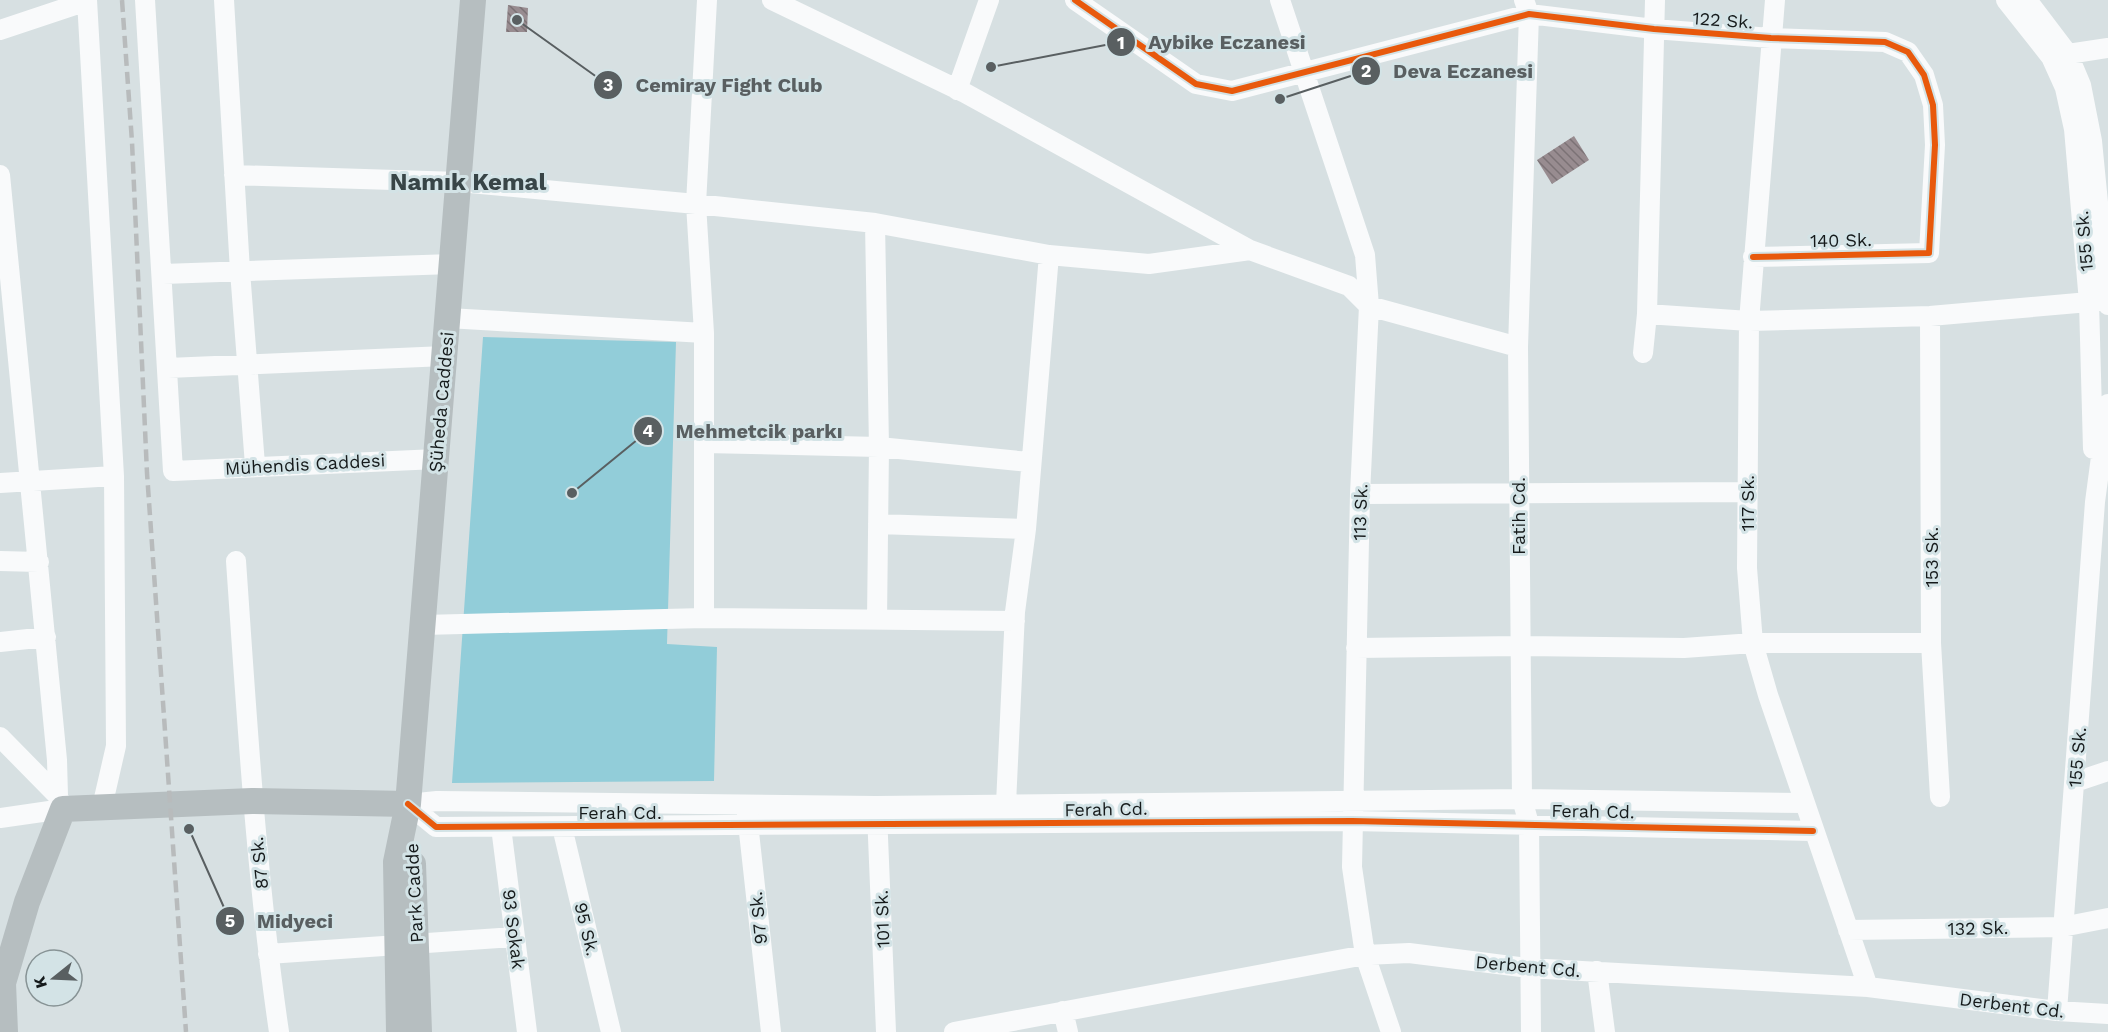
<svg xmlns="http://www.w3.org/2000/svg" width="2108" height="1032" font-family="'Work Sans',sans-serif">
	<defs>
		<pattern id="building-back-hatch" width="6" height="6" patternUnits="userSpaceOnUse" patternTransform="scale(1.5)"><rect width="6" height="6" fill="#988c90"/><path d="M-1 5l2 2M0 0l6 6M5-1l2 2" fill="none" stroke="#7b7275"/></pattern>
	</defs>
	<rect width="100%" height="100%" fill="#d7e0e2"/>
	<path fill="#92cdd9" d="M 483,337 L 676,342 L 667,644 L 717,647 L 714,781 L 452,783 Z"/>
	<path fill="url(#building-back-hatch)" d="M 508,5 L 528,8 L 527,32 L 506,32 Z
		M 1574,136 L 1589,160 L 1552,184 L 1537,160 Z"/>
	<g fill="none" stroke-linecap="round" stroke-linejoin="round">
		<path stroke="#f9fafb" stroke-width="20" d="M 87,0 L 114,476 L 116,746 L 102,807
			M 145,0 L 173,471 L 437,459
			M 224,0 L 240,271 L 255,465
			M 772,0 L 965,93 L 1250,250 L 1349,286 L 1369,306 L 1518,347
			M 1075,0 L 1196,84 L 1232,91 L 1529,14 L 1654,29 L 1771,38 L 1885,42 L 1908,52 L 1924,75 L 1933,105 L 1935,145 L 1929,253 L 1753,257
			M 1280,0 L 1365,255 L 1369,306 L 1360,494 L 1352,867 L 1365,955 L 1391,1032
			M 1524,0 L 1529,14 L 1518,347 L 1522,799 L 1529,824 L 1531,1032
			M 1775,0 L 1749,321 L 1747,568 L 1753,643 L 1768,695 L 1868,987
			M 2006,0 L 2051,57 L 2065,88 L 2074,129 L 2089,302 L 2093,449
			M 2027,0 L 2068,54 L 2081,85 L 2092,141 L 2108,305
			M 0,30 L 87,1
			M 2068,54 L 2108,48
			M 957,90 L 989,0
			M 0,175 L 57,760 L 58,796 L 63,809 L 0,818
			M 234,175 L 459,182 L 696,204 L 875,223 L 1049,255 L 1149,264 L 1250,250
			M 875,223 L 879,447 L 877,620
			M 163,274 L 452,264
			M 1647,314 L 1749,321 L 1930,316 L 2089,302
			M 1930,316 L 1931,643 L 1940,797
			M 448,318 L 704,333
			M 1643,353 L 1647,314 L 1655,0
			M 168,368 L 445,356
			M 704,443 L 879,447 L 1029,462
			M 0,483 L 114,476
			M 1360,494 L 1746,492
			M 878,524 L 1026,529
			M 0,561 L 39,562
			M 236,561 C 247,718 256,876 279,1032
			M 704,618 L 704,333 L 696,204 L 707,0
			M 423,625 L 704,618 L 1015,621
			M 0,642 L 46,637
			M 1356,648 L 1519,646 L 1684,648 L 1753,643 L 1931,643
			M 0,737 L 58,796
			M 2075,782 L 2108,771
			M 408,804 L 436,827 L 1352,821 L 1813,831
			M 408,804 L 437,801 L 876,806 L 1522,799 L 1804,803
			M 1006,804 L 1015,612 L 1026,529 L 1049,255
			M 877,813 L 886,1032
			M 747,814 L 771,1032
			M 501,827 L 527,1032
			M 562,827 L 611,1032
			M 1848,930 L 2062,927 L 2108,918
			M 268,954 L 515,937
			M 1597,971 L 1605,1032
			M 1063,1011 L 1068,1032
			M 2057,1011 L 2095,502 L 2108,404
			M 954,1032 L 1365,955 L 1409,953 L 1528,968 L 1868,987 L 2057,1011 L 2108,1014"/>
		<path stroke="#b6bec0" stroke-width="26" d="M 413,864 L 419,1032
			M 5,1032 L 3,983 L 27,902 L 63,809 L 252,801 L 408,804
			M 399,1032 L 396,862 L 408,804 L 473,0"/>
		<path stroke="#b8bbbc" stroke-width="4.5" stroke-dasharray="12 6" stroke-linecap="butt" d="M 122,0 L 132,142 L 147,473 L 186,1032"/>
		<defs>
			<path id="cycleway" d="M 1075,0 L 1196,84 L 1232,91 L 1529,14 L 1654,29 L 1771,38 L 1885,42 L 1908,52 L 1924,75 L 1933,105 L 1935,145 L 1929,253 L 1753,257
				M 408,804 L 436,827 L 1352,821 L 1813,831"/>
		</defs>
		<use href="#cycleway" stroke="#d3e3e6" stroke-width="10"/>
		<use href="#cycleway" stroke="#e8590c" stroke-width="6"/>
	</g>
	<g text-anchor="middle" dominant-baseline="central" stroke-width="6" stroke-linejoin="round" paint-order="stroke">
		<g font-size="18" fill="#151a1b" stroke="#d3e3e6">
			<text transform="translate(1723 20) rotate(4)">122 Sk.</text>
			<text transform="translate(1841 240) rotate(-1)">140 Sk.</text>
			<text transform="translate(2084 241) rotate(-95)">155 Sk.</text>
			<text transform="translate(441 402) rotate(-85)">Şüheda Caddesi</text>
			<text transform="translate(305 464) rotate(-3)">Mühendis Caddesi</text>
			<text transform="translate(1747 503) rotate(-90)">117 Sk.</text>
			<text transform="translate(1360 512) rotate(-88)">113 Sk.</text>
			<text transform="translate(1518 516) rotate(-90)">Fatih Cd.</text>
			<text transform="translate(1931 557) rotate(-90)">153 Sk.</text>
			<text transform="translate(2077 757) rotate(-85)">155 Sk.</text>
			<text transform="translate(1106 809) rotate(-1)">Ferah Cd.</text>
			<text transform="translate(1593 811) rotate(1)">Ferah Cd.</text>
			<text x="620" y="812">Ferah Cd.</text>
			<text transform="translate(259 863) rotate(-96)">87 Sk.</text>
			<text transform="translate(414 893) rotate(-93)">Park Cadde</text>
			<text transform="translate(758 918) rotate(-96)">97 Sk.</text>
			<text transform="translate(882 919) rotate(-92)">101 Sk.</text>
			<text transform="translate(1978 928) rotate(-1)">132 Sk.</text>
			<text transform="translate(514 929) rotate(83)">93 Sokak</text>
			<text transform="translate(587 929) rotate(76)">95 Sk.</text>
			<text transform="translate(1528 966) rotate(5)">Derbent Cd.</text>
			<text transform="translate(2012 1005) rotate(7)">Derbent Cd.</text>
		</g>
		<g font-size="24" font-weight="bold" fill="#384547" stroke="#d3e3e6">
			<text x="468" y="182">Namık Kemal</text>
		</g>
	</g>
	<path fill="none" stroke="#595f61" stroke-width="2" d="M991 67L1121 42M1280 99L1366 71M517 20L608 85M572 493L648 431M189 829L230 921"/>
	<g fill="#595f61" stroke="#d3e3e6" stroke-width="2">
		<circle cx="991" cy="67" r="6"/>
		<circle cx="1280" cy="99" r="6"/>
		<circle cx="517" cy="20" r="6"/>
		<circle cx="572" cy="493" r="6"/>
		<circle cx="189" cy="829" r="6"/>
		<circle cx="1121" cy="42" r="15"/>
		<circle cx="1366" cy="71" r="15"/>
		<circle cx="608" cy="85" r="15"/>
		<circle cx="648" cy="431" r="15"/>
		<circle cx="230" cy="921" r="15"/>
	</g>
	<g font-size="18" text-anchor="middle" font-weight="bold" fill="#fff">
		<text x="1121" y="49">1</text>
		<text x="1366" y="77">2</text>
		<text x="608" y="91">3</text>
		<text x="648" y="437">4</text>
		<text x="230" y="927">5</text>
	</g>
	<g font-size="20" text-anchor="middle" font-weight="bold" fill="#595f61" stroke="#d3e3e6" stroke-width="6" stroke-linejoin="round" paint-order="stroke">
		<text x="1227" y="49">Aybike Eczanesi</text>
		<text x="1463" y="78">Deva Eczanesi</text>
		<text x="729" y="92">Cemiray Fight Club</text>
		<text x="759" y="438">Mehmetcik parkı</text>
		<text x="295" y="928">Midyeci</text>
	</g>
	<g transform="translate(54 978) rotate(252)"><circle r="28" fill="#d3e3e6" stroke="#879395" stroke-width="1.5"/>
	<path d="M0-4.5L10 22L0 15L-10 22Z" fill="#595f61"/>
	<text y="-9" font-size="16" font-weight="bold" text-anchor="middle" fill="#151a1b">K</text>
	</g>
</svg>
